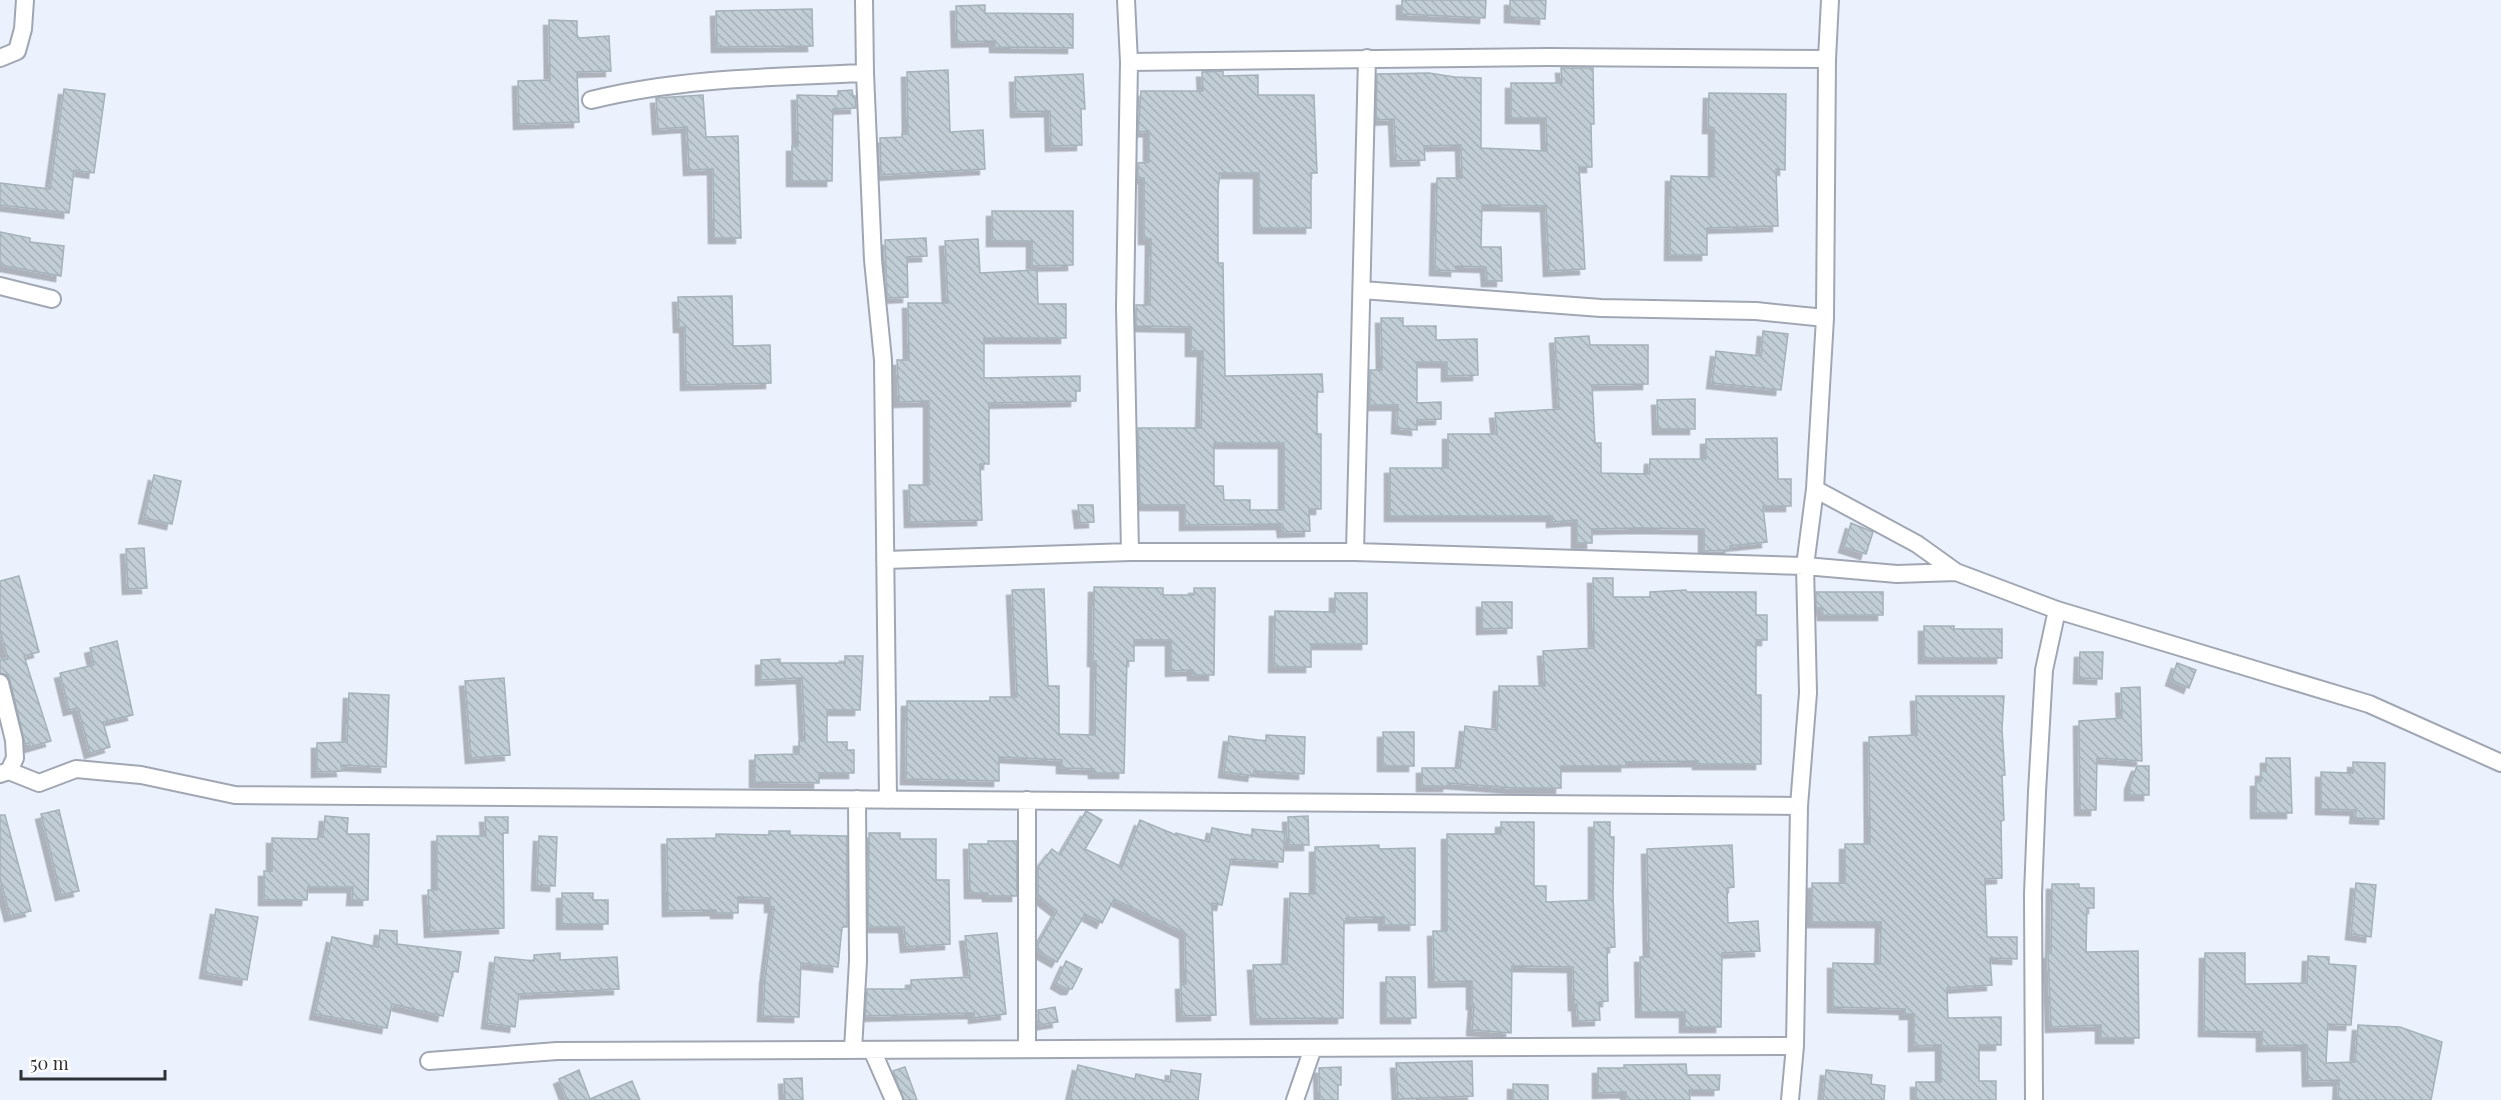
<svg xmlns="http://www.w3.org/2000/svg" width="2501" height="1100" font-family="'Playfair Display',serif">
	<defs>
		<pattern id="building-back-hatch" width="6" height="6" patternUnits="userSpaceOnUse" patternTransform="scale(1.5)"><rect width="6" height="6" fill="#c1ced5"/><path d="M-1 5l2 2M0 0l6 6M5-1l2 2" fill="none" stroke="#a6b1b7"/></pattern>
		<filter id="shadow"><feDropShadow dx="-5.5" dy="5.5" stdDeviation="0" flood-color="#0004"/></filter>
	</defs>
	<rect width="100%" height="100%" fill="#ebf2fe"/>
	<path fill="url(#building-back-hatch)" stroke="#a5b2b9" stroke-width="1.5" fill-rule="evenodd" filter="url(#shadow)" d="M 1402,0 L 1486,0 L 1485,18 L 1402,14 Z
		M 1510,0 L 1546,0 L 1545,19 L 1510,17 Z
		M 985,5 L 985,13 L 1073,14 L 1073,48 L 995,47 L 995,41 L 957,42 L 956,6 Z
		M 812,9 L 813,46 L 717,47 L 716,11 Z
		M 549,20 L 577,21 L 577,35 L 579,38 L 609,36 L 611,71 L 577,72 L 579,122 L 519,124 L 518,81 L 550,80 Z
		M 1561,68 L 1593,68 L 1594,124 L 1591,124 L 1592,167 L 1579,167 L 1585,269 L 1549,271 L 1546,206 L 1482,205 L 1481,247 L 1501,247 L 1502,281 L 1487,281 L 1486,267 L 1456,266 L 1456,271 L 1435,270 L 1437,178 L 1462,178 L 1461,145 L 1424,146 L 1425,160 L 1396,161 L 1394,119 L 1376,120 L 1377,74 L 1429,73 L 1455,77 L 1481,78 L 1481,148 L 1547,151 L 1546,118 L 1511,118 L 1511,83 L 1562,83 Z
		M 948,70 L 950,132 L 983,130 L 985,169 L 881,175 L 880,138 L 902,137 L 902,134 L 908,134 L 907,72 Z
		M 1223,71 L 1223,76 L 1258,75 L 1258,95 L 1314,95 L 1317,173 L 1311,173 L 1311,228 L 1259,228 L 1259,173 L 1220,173 L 1218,190 L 1218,263 L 1223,263 L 1225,376 L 1322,374 L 1323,392 L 1317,392 L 1317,434 L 1321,434 L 1321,509 L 1309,509 L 1310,531 L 1283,532 L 1282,524 L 1185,525 L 1185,505 L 1140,505 L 1138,428 L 1201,428 L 1203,351 L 1191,351 L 1191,327 L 1136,326 L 1136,305 L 1150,305 L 1151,239 L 1144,239 L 1144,178 L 1138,178 L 1138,163 L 1149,162 L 1149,131 L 1138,132 L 1141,91 L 1203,91 L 1202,72 ZM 1214,443 L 1284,443 L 1284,510 L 1250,510 L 1250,500 L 1224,500 L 1223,486 L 1214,486 Z
		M 1083,74 L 1085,109 L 1081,109 L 1082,145 L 1051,146 L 1050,111 L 1016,112 L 1015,77 Z
		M 64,89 L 105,94 L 94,173 L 74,170 L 69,213 L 0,205 L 0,183 L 50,189 Z
		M 852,90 L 853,96 L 855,96 L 856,108 L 833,109 L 832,181 L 792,181 L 792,146 L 798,146 L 797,95 L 838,96 L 838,91 Z
		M 1709,93 L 1786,94 L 1785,170 L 1776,169 L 1778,226 L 1707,228 L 1707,255 L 1670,255 L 1671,176 L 1714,177 L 1714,128 L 1708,128 Z
		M 703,95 L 706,137 L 738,136 L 741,238 L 714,238 L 713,169 L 689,170 L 687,127 L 658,129 L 656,98 Z
		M 992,211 L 1073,211 L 1073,265 L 1032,266 L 1032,241 L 992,241 Z
		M 0,232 L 30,238 L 30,242 L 64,246 L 61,276 L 0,265 Z
		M 926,238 L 927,256 L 907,257 L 908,297 L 887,298 L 885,240 Z
		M 978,239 L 980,273 L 1037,270 L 1038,304 L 1066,304 L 1066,338 L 984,338 L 984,378 L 1080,376 L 1080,391 L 1076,391 L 1076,401 L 989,403 L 989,464 L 980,464 L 982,520 L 910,522 L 909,485 L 929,485 L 929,401 L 899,402 L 897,360 L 909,360 L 908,303 L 948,303 L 945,241 Z
		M 732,296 L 733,346 L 770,345 L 771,383 L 686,385 L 685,327 L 679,327 L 678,297 Z
		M 1381,318 L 1403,318 L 1403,326 L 1436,326 L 1436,340 L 1477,339 L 1478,375 L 1447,376 L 1447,362 L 1417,362 L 1417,403 L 1441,402 L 1441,419 L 1417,420 L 1417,430 L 1397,428 L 1398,405 L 1370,405 L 1370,370 L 1382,370 Z
		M 1763,331 L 1788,334 L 1781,390 L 1712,383 L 1716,351 L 1761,356 Z
		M 1589,336 L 1590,345 L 1648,345 L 1648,384 L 1592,385 L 1595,443 L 1601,443 L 1601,473 L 1649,474 L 1650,459 L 1706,459 L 1706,439 L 1777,438 L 1778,479 L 1791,479 L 1791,506 L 1763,506 L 1767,542 L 1730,546 L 1730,550 L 1704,551 L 1704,529 L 1641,528 L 1592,529 L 1592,543 L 1577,543 L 1577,520 L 1552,522 L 1552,516 L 1390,516 L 1390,468 L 1448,468 L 1448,434 L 1497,434 L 1495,413 L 1559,409 L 1555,338 Z
		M 1695,399 L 1695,429 L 1658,429 L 1657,400 Z
		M 154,475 L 181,481 L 172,524 L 144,518 Z
		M 1078,505 L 1093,505 L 1094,522 L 1080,523 Z
		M 1851,523 L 1873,532 L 1866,554 L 1844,547 Z
		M 144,548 L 147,588 L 128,589 L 126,549 Z
		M 19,576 L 39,652 L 24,656 L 51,741 L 30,747 L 29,743 L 25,744 L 10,680 L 7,675 L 0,673 L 0,660 L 8,659 L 0,630 L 0,581 Z
		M 1593,578 L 1613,578 L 1613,597 L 1650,597 L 1650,592 L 1686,590 L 1687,592 L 1756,592 L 1756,615 L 1767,615 L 1767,640 L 1756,640 L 1756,695 L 1761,695 L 1761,764 L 1698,764 L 1698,761 L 1626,762 L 1626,766 L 1561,766 L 1561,788 L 1514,788 L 1448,783 L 1448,786 L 1422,786 L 1422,768 L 1460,768 L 1465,726 L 1497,730 L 1499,686 L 1545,686 L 1543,651 L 1594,648 Z
		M 1094,587 L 1163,588 L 1163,595 L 1194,595 L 1194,588 L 1215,588 L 1214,675 L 1193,675 L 1193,670 L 1171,671 L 1171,640 L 1134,640 L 1134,661 L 1127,661 L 1124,773 L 1094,773 L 1094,769 L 1062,768 L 1062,760 L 999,757 L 999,781 L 906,779 L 907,701 L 990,701 L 990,697 L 1017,697 L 1012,590 L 1044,589 L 1048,686 L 1059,686 L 1059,734 L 1095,735 L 1096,661 L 1093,661 Z
		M 1816,592 L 1883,592 L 1883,615 L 1823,615 L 1822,608 L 1816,608 Z
		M 1335,593 L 1367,593 L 1367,644 L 1311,644 L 1311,667 L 1274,667 L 1275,611 L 1335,612 Z
		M 1482,602 L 1512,602 L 1512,628 L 1482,629 Z
		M 1924,626 L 1954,626 L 1954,629 L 2002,629 L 2002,658 L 1924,658 Z
		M 117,641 L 133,715 L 103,722 L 110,747 L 90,753 L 78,708 L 69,710 L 60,673 L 94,665 L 90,648 Z
		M 2080,652 L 2103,652 L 2102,679 L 2079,678 Z
		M 845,656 L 863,656 L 860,710 L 827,710 L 827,742 L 847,742 L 847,750 L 854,750 L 854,773 L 819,773 L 819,783 L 755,782 L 755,755 L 799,754 L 799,741 L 805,741 L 802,678 L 761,680 L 761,660 L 780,659 L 780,663 L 845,663 Z
		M 2177,663 L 2196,670 L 2189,688 L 2171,680 Z
		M 504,678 L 510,755 L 471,758 L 465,681 Z
		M 2140,687 L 2142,761 L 2097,758 L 2096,810 L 2080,810 L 2079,721 L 2122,718 L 2121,688 Z
		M 349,693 L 389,695 L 386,767 L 341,765 L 342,771 L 317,772 L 317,743 L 347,742 Z
		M 1916,696 L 2004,696 L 2002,729 L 2005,775 L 2002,775 L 2004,820 L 2001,821 L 2002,878 L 1985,879 L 1987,937 L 2017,937 L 2017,959 L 1990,958 L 1992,985 L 1947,988 L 1948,1018 L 2001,1017 L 2001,1045 L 1979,1045 L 1979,1081 L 1996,1081 L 1996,1100 L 1916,1100 L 1916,1082 L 1941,1082 L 1941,1045 L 1914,1046 L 1914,1014 L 1905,1014 L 1905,1009 L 1833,1007 L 1833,963 L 1880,964 L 1881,922 L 1812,922 L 1812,883 L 1845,883 L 1845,844 L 1870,844 L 1869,737 L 1917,735 Z
		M 1383,732 L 1414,732 L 1414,766 L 1383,766 Z
		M 1266,735 L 1305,737 L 1304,774 L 1254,771 L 1253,776 L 1224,772 L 1229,736 L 1266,741 Z
		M 2266,758 L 2290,758 L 2292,813 L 2256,813 L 2256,781 L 2261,781 L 2261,771 L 2266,771 Z
		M 2353,762 L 2385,763 L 2384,819 L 2355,818 L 2356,810 L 2321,809 L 2321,772 L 2353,773 Z
		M 2137,766 L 2149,766 L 2149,795 L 2130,795 L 2130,784 Z
		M 59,810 L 79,891 L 61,895 L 41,814 Z
		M 1086,811 L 1102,820 L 1085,849 L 1122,867 L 1140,820 L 1176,835 L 1176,833 L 1209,842 L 1212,828 L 1252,836 L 1252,829 L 1285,832 L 1283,862 L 1231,859 L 1222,905 L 1212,903 L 1216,1015 L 1182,1016 L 1181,984 L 1186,984 L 1185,933 L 1114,899 L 1102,923 L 1085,914 L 1057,962 L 1038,951 L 1038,944 L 1057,911 L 1038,896 L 1038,867 L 1052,849 L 1060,855 Z
		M 0,815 L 5,815 L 31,911 L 10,916 L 0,878 Z
		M 325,816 L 348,818 L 347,834 L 369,834 L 368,900 L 352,900 L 353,887 L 308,887 L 307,900 L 264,900 L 264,871 L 272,871 L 272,838 L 318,839 L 318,837 L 323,837 Z
		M 1308,816 L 1309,845 L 1289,845 L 1288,817 Z
		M 485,817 L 508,817 L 508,833 L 503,833 L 504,928 L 430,932 L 428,890 L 437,890 L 437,836 L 486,836 Z
		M 1501,822 L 1534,822 L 1534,886 L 1546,886 L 1546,902 L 1594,900 L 1594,822 L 1610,822 L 1610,837 L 1614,837 L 1613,894 L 1615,947 L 1607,948 L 1608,1001 L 1599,1002 L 1600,1020 L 1578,1021 L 1577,1004 L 1574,1005 L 1573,967 L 1512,966 L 1511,1033 L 1472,1030 L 1474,1004 L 1472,1004 L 1472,981 L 1434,982 L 1433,931 L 1447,931 L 1447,834 L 1501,834 Z
		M 769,831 L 790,831 L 790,835 L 847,836 L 847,927 L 842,927 L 838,967 L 801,963 L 799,1017 L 763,1016 L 765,979 L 774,907 L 770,907 L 770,898 L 738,897 L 738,913 L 716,913 L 716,910 L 668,911 L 667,839 L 716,838 L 716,834 L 769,835 Z
		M 869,833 L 900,833 L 900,839 L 936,839 L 936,880 L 949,880 L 950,944 L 906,947 L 904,927 L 868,927 Z
		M 539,836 L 557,837 L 555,886 L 537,885 Z
		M 988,841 L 1017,841 L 1017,896 L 988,896 L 988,893 L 970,893 L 969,844 L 988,844 Z
		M 1379,845 L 1379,849 L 1415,848 L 1415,925 L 1384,925 L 1384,917 L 1346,918 L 1346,922 L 1344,922 L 1343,1018 L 1256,1019 L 1253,965 L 1287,964 L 1290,893 L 1315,894 L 1315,847 Z
		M 1732,845 L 1734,887 L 1727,888 L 1728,923 L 1758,921 L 1760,951 L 1722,953 L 1721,1027 L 1685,1027 L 1685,1012 L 1641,1012 L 1640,957 L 1649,957 L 1647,849 Z
		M 2356,883 L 2376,885 L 2371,937 L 2351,934 Z
		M 2052,884 L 2079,884 L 2079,888 L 2094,888 L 2094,908 L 2087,908 L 2086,952 L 2138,951 L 2139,1038 L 2101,1038 L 2101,1025 L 2051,1027 L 2048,953 L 2051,953 Z
		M 562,893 L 593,893 L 593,900 L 608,900 L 608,924 L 562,924 Z
		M 216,909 L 258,917 L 247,980 L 205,973 Z
		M 380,930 L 397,931 L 397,944 L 461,952 L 458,972 L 453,971 L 443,1016 L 392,1004 L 387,1028 L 315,1014 L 332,937 L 378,947 Z
		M 997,933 L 1006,1014 L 974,1018 L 974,1013 L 865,1016 L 867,989 L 911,989 L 911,980 L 970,977 L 965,936 Z
		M 560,953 L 560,960 L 617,957 L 619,989 L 519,994 L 515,1027 L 487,1023 L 495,957 L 534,961 L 534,955 Z
		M 2205,953 L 2245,953 L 2245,984 L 2307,983 L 2308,956 L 2329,957 L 2329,964 L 2356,966 L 2351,1025 L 2328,1024 L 2326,1063 L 2355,1062 L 2358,1025 L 2400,1027 L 2442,1042 L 2431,1100 L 2338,1100 L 2339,1080 L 2308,1081 L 2307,1045 L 2262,1046 L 2262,1032 L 2204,1031 Z
		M 1066,961 L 1082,969 L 1072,989 L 1066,989 L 1056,983 Z
		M 1386,977 L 1415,977 L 1416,1018 L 1386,1018 Z
		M 1055,1007 L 1058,1022 L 1039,1025 L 1038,1010 Z
		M 1472,1061 L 1473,1096 L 1398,1099 L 1396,1063 Z
		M 1686,1064 L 1687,1075 L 1720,1075 L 1719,1090 L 1689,1090 L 1690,1100 L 1626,1100 L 1626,1092 L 1598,1093 L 1598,1068 L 1624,1068 L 1624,1065 Z
		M 1078,1065 L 1135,1079 L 1136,1074 L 1170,1082 L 1171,1070 L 1201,1074 L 1198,1100 L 1070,1100 Z
		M 905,1067 L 917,1100 L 904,1100 L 893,1071 Z
		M 1341,1067 L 1341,1085 L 1338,1085 L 1338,1100 L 1320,1100 L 1319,1068 Z
		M 579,1070 L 590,1099 L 632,1081 L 640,1100 L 567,1100 L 559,1079 Z
		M 1826,1070 L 1872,1075 L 1871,1084 L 1885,1086 L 1884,1100 L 1823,1100 Z
		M 802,1078 L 803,1100 L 785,1100 L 784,1079 Z
		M 1513,1084 L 1548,1085 L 1548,1100 L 1513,1100 Z"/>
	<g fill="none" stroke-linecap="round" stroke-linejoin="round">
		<defs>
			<path id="minor" d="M 864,0 L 865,73 L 873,260 L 883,360 L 888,800
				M 1126,0 L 1129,62 L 1125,307 L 1130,552
				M 0,58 L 17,51 L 23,29 L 25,0
				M 1129,62 L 1548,57 L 1827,59
				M 591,100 C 679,78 773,77 865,73
				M 0,286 L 52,299
				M 1362,290 L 1601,308 L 1756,311 L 1825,318
				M 1815,489 L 1917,544 L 1956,572 L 2057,610 L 2369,704 L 2501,763
				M 1355,552 L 1367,58
				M 885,560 L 1130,552 L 1355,552 L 1805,566 L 1897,574 L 1956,572
				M 0,683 L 14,740 L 15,758 L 9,771
				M 0,774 L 9,771 L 39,783 L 76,769 L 141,775 L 235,795 L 1799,806
				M 1027,800 L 1027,1049
				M 853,1050 L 858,961 L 857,799
				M 872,1050 L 894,1100
				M 429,1061 L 557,1051 L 1795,1046
				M 1295,1100 L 1313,1048
				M 1790,1100 L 1795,1046 L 1799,806 L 1808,693 L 1805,566 L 1815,489 L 1825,318 L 1827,59 L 1830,0
				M 2034,1100 L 2033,894 L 2037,792 L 2044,670 L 2057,610"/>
		</defs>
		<use href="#minor" stroke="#a1a7b2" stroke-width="20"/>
		<use href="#minor" stroke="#fff" stroke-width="16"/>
	</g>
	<path d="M21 1070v9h144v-9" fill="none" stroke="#2e3135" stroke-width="3"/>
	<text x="30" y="1070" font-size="18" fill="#2e3135" stroke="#ffffff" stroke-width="4.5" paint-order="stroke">50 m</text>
</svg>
